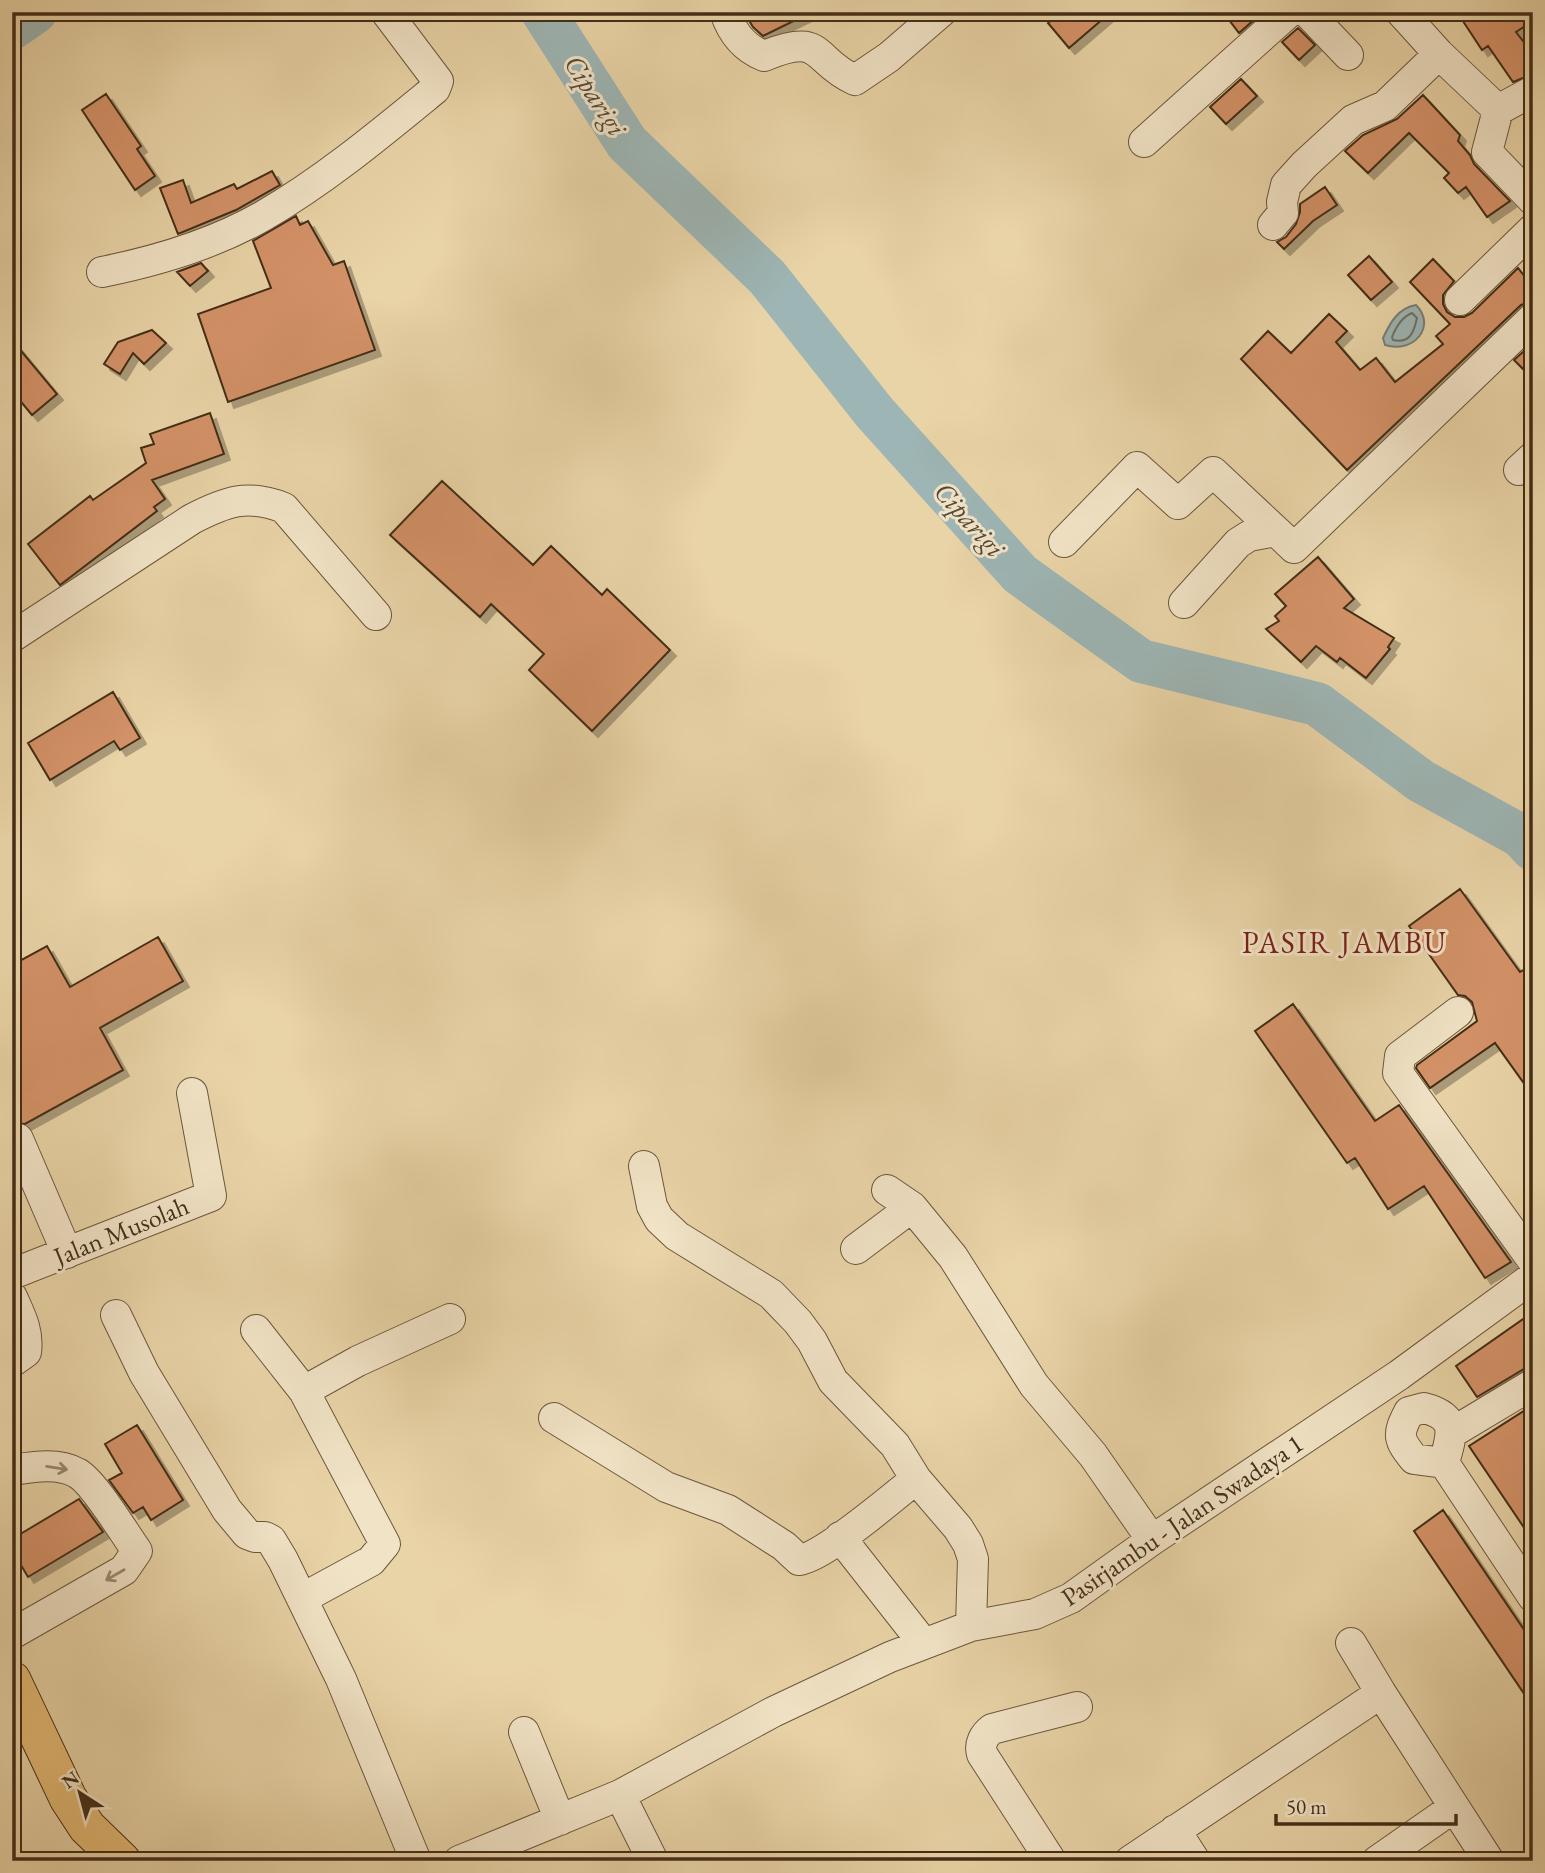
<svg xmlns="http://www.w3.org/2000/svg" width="1545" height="1873" font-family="'EB Garamond',serif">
	<defs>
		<filter id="shadow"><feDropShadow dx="6" dy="6" stdDeviation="0" flood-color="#0004"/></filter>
	</defs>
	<rect width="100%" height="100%" fill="#e9d4a7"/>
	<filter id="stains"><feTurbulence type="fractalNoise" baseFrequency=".00286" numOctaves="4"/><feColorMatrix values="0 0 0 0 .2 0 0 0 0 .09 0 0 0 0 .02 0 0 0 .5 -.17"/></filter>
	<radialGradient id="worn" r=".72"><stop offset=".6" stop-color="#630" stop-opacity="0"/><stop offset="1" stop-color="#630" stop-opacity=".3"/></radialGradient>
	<path fill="#9db5b4" stroke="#797f76" stroke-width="2" d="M 1416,305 C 1437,326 1414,354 1385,345 L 1383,338 C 1390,323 1398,308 1416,305 Z"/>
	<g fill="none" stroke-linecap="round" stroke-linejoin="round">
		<path stroke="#707166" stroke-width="2" d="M 1412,313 L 1417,318 C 1414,332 1410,344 1393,340 L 1392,337 C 1396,327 1402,317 1412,313 Z"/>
		<path stroke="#9db5b4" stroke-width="44" d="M 543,12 L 627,143 L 767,277 L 875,413 L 1020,574 L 1141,661 L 1317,704 L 1421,781 L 1521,836 L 1533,849
			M 12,28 L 35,12"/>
	</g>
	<path fill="#d49267" stroke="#432d19" stroke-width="2" filter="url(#shadow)" d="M 744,12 L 812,12 L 763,36 L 753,27 Z
		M 1061,12 L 1111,12 L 1069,48 L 1048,23 Z
		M 1223,12 L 1263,12 L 1239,33 Z
		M 1457,12 L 1533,12 L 1533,21 L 1516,32 L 1533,54 L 1533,74 L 1513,82 L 1488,46 L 1482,50 Z
		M 1298,28 L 1315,45 L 1299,60 L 1282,42 Z
		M 1241,79 L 1257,96 L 1226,124 L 1210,107 Z
		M 106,94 L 141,146 L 137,149 L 155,176 L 135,190 L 82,110 Z
		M 1423,95 L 1460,135 L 1458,141 L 1470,155 L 1474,164 L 1510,201 L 1487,217 L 1466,187 L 1458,193 L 1444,178 L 1449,173 L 1409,133 L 1368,173 L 1345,151 L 1363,135 L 1397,119 Z
		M 272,171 L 280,185 L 236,210 L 178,234 L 160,188 L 183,180 L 191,203 L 234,184 L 237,189 Z
		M 1325,187 L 1337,205 L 1313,221 L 1284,249 L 1277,242 L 1286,237 L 1296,224 L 1300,212 L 1300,204 Z
		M 296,216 L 300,225 L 308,221 L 333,265 L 344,261 L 375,350 L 228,402 L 198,314 L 271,288 L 253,241 Z
		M 1369,256 L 1392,282 L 1371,300 L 1348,275 Z
		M 1433,259 L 1454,281 L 1443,295 L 1443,304 L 1447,312 L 1455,317 L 1464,317 L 1472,313 L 1518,268 L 1533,287 L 1533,301 L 1521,305 L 1347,470 L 1241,359 L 1268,331 L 1291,353 L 1329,314 L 1347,331 L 1336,342 L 1360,370 L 1376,358 L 1395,382 L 1443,344 L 1436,336 L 1450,324 L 1410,282 Z
		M 201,263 L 208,271 L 190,286 L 177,272 Z
		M 152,330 L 166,343 L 144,364 L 133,353 L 120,374 L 104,364 L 118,342 Z
		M 12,340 L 57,394 L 32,415 L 12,391 Z
		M 1533,343 L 1533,379 L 1514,360 Z
		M 210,413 L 224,454 L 152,480 L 165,499 L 154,507 L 157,511 L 60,585 L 28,544 L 90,496 L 93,500 L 146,463 L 141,448 L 154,444 L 150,434 Z
		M 442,481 L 533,565 L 551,546 L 602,595 L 607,589 L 670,650 L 592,731 L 529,670 L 544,654 L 491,604 L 480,617 L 390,535 Z
		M 1318,557 L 1354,599 L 1344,608 L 1394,638 L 1388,647 L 1390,649 L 1366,678 L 1340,658 L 1337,662 L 1316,646 L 1301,662 L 1266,629 L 1279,621 L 1275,616 L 1286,606 L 1275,594 Z
		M 113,692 L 140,738 L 120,750 L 114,741 L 50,780 L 28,743 Z
		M 1460,889 L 1520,972 L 1533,964 L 1533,1096 L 1495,1043 L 1430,1088 L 1416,1068 L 1417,1065 L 1477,1021 L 1472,1002 L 1465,996 L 1458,995 L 1409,926 Z
		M 158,937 L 183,981 L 100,1028 L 123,1070 L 25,1124 L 12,1123 L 12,965 L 47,946 L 70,987 Z
		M 1293,1004 L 1375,1121 L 1399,1105 L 1511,1262 L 1485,1278 L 1424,1186 L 1388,1209 L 1355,1158 L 1347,1163 L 1255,1031 Z
		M 1533,1312 L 1533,1367 L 1524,1369 L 1477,1397 L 1456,1366 Z
		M 1533,1405 L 1533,1541 L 1469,1446 Z
		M 137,1425 L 183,1500 L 151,1520 L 143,1507 L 133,1513 L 109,1480 L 122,1473 L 105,1444 Z
		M 79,1499 L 103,1532 L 28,1577 L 12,1550 L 12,1539 Z
		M 1443,1510 L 1533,1643 L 1533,1707 L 1414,1531 Z"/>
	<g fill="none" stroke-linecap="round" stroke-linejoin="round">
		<defs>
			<path id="minor" d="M 725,12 C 732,33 744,48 764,56 C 825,31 811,60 855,80 L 889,57 L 941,12
				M 1307,12 L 1348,55
				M 1401,12 L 1439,54 L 1498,110 L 1487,152 L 1533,200
				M 1498,110 L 1533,91
				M 1144,142 L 1289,12
				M 1273,225 L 1283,213 L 1282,202 L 1286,185 L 1304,165 L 1353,120 L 1385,106 L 1439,54
				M 102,272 C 157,261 214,244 263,216 C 325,180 380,134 435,89 L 438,81 L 386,12
				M 1460,300 L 1533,229
				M 1519,470 L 1533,457
				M 1064,542 L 1137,467 L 1178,504 L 1213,472 L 1276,531
				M 1184,603 L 1238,543 L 1249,536 L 1276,531 L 1294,548 L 1533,318
				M 12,637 L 192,519 C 225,502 247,493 284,508 L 376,615
				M 1458,1012 L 1400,1056 L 1398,1073 L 1533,1261
				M 18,1139 L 67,1253
				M 644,1166 L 652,1206 L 659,1219 L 677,1236 L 771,1294 L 798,1322 L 812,1341 L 833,1381 L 895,1445 L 916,1479 L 958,1528 L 968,1544 L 973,1559 L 971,1626
				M 887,1190 L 912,1207 L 953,1257 L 1034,1385 L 1093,1455 L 1152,1540
				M 856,1249 L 912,1207
				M 12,1274 L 211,1196 L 192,1093
				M 12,1297 C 20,1315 29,1331 26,1352 L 12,1362
				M 116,1315 L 144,1373 L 227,1510 L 247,1534 L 255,1537 L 265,1537 L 271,1540 L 283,1560 L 341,1679 L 416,1861
				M 256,1330 L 304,1391 L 385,1544 L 371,1561 L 303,1598
				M 304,1391 L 358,1361 L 450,1319
				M 1424,1408 C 1459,1417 1452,1434 1444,1463 L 1414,1459 C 1398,1439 1397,1435 1409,1412 Z
				M 554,1418 L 666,1487 L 728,1510 L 784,1546 L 799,1560 C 824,1557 893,1497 916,1479
				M 1453,1432 L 1533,1384
				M 1444,1463 L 1533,1597
				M 12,1470 C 32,1467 58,1462 77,1473 C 94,1482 124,1533 137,1551 L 124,1570 L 12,1634
				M 840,1537 L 924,1644
				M 1351,1643 L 1381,1693 L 1489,1861
				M 524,1732 L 560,1820
				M 620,1795 L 653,1861
				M 1175,1830 L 1195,1861
				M 459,1861 L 620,1795 L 773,1712 L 890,1657 L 971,1626 L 1035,1614 L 1071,1598 L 1152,1540 L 1399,1375 L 1533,1277
				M 1051,1861 L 982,1754 C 979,1744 984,1735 992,1729 L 1077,1707
				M 1130,1861 L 1381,1693
				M 1377,1861 L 1453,1808"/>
			<path id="major" d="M 12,1680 L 68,1798 L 87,1827 L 122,1861"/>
		</defs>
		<use href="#minor" stroke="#6c573c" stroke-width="32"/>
		<use href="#major" stroke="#432d19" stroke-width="39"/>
		<use href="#minor" stroke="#f1e3c6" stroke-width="30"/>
		<use href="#major" stroke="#e4ba74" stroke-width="37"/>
	</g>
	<defs><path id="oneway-shaft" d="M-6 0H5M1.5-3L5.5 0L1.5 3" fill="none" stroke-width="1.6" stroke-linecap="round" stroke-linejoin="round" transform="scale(1.75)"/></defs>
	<g stroke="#9a8870">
		<use href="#oneway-shaft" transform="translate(57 1468) rotate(9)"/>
		<use href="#oneway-shaft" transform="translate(115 1575) rotate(150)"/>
	</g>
	<g text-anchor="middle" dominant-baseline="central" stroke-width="6" stroke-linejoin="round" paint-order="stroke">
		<g font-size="26" fill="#432d19" stroke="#f1e3c6">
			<text transform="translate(121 1231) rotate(-22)">Jalan Musolah</text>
			<text transform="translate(1182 1520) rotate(-34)">Pasirjambu - Jalan Swadaya 1</text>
		</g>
		<g font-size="28" font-style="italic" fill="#554838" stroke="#f1e3c6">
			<text transform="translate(596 95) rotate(57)">Ciparigi</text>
			<text transform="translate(970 519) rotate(48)">Ciparigi</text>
		</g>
		<g font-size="30" letter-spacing="2" fill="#7a1f14" stroke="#f1e3c6">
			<text x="1345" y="942">PASIR JAMBU</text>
		</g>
	</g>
	<rect width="1545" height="1873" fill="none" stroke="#e9d4a7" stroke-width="42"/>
	<rect x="14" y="14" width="1517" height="1845" fill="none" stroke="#432d19" stroke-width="3.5"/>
	<rect x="21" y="21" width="1503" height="1831" fill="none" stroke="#432d19" stroke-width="2"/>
	<g transform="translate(80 1793) rotate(324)" stroke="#f1e3c6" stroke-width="5" paint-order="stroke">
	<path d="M0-5L12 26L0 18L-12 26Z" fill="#432d19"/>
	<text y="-10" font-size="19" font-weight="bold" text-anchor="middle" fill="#432d19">N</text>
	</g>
	<path d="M1276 1814v10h180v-10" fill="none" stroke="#432d19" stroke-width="3.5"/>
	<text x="1286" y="1814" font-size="21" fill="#432d19" stroke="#f1e3c6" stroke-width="5" paint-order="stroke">50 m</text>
	<rect width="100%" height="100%" filter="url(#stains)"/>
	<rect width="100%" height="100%" fill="url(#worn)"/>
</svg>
